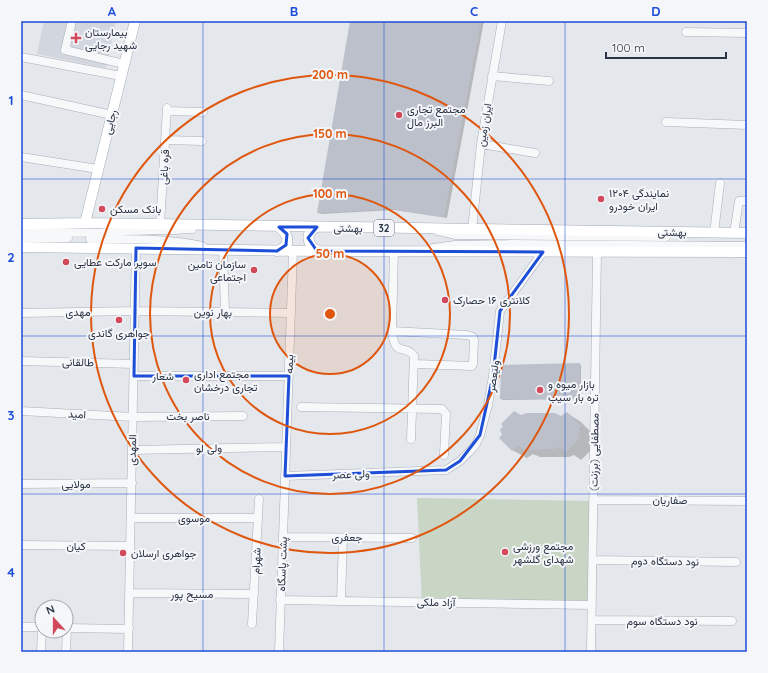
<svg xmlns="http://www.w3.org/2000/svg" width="768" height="673" font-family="Quicksand,Vazirmatn,sans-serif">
	<rect width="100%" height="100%" fill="#e4e7ec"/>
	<path fill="#d2d6de" d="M 44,21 L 116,21 L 106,68 L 37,54 Z"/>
	<path fill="#c9d6c5" d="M 417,498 L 591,501 L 589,603 L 422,605 Z"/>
	<path fill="#0003" d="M 351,21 L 484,21 L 447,218 L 394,210 L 322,214 L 318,213 Z
		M 579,364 L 581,365 L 581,399 L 503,400 L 501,399 Z
		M 567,413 L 581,422 L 594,435 L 593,448 L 581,460 L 574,455 L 569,457 L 540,457 L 533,454 L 527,458 L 512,450 L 522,416 L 562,418 Z"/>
	<path fill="#bbc0ca" d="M 350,21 L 481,21 L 444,217 L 390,209 L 317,213 Z
		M 580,363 L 579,399 L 500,399 L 501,365 Z
		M 514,411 L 521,415 L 527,413 L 555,413 L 561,416 L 567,412 L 581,426 L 579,428 L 580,432 L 578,438 L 579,439 L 566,452 L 560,447 L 554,449 L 525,450 L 518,446 L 512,451 L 499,438 L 502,435 L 500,430 L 503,426 L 501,424 Z"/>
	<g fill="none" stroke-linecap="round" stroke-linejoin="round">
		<defs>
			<path id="minor" d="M 72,21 L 65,50 L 124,64
				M 686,32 L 747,33
				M 21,57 L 121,76
				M 492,76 L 549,81
				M 21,95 L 112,115
				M 167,111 L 203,112
				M 666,122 L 747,125
				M 165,140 L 202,141
				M 481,144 L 535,153
				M 21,157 L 98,169
				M 160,225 L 167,108
				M 472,230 L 481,144 L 502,21
				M 21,231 L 98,233 L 125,231 L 174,230 L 192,229
				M 438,231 L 456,235 L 666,237
				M 714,233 L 720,183
				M 734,233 L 739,201 L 747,201
				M 21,238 L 68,238
				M 90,239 C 127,239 165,238 202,246
				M 433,248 L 455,245 L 513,244 L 747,246
				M 223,250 L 225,312
				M 394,251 L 392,331 C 395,359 405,343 414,356 L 411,439
				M 21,313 L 135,311 L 291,313
				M 392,331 L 467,335 L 473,337 L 474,340 L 473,364 L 472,366 L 415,364
				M 21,361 L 134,364
				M 134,376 L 289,376
				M 301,407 L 442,409 L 446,414 L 444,455
				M 21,411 L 133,417 L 243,416
				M 132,450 L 286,447
				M 285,476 L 446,470 L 460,461 L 469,452 L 476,444 L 480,435 L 488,405 L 493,376 L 500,311 L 543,252
				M 21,484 L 132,483
				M 594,500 L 747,501
				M 131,518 L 258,518
				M 283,537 L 412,538
				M 21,545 L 130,546
				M 593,560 L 736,562
				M 129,593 L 254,594
				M 280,600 L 592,605
				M 341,601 L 343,538
				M 592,620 L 732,621
				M 252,624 L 259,499
				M 21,627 L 42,627
				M 66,628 L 129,629
				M 41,652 L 42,630
				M 66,652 L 67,628
				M 128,652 L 136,248
				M 279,652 L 293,251
				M 591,652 L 597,252"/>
			<path id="major" d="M 85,223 L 135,21
				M 21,224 L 85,223 L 747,233
				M 317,227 C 304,233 307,245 318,251
				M 21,247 L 318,251 L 747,252
				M 277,251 C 292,246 289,235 279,227"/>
		</defs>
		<use href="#minor" stroke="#a9aeb7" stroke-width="9"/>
		<use href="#major" stroke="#a3abb8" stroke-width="11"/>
		<use href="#minor" stroke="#f7f8fa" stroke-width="8"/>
		<use href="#major" stroke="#fff" stroke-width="10"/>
	</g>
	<path fill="none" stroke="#1d4ed8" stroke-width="3" stroke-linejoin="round" d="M 279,227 L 317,227 L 308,238 L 317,251 L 543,252 L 500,311 L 493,376 L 480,435 L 460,461 L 446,470 L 285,476 L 289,376 L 134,376 L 136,248 L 277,251 L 286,245 L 287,234 Z"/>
	<path fill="none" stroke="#1d4ed8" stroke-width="1" stroke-opacity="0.55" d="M 203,21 L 203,652M 384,21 L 384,652M 565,21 L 565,652M 21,179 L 747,179M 21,336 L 747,336M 21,494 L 747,494"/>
	<circle cx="330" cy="314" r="60" fill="#df570f" fill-opacity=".12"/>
	<g fill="none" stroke="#df570f" stroke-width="2">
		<circle cx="330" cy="314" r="60"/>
		<circle cx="330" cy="314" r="120"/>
		<circle cx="330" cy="314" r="180"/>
		<circle cx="330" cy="314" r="239"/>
	</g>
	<g fill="#d1495b" stroke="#f4f6f9" stroke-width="1.5">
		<path d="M74 32h4v4h4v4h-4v4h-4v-4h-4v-4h4z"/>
		<circle cx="399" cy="115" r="4"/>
		<circle cx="601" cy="199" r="4"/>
		<circle cx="102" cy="209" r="4"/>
		<circle cx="66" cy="262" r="4"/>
		<circle cx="254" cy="270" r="4"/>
		<circle cx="445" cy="300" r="4"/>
		<circle cx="119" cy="320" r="4"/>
		<circle cx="186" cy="380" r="4"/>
		<circle cx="540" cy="390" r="4"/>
		<circle cx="505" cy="552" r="4"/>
		<circle cx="123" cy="553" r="4"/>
	</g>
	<g text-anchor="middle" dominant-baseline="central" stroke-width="4" stroke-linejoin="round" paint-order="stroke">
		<rect fill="#f4f6f9" stroke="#676e7b" stroke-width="1" x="374" y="220" width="20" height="16" rx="3"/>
		<g font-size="10" font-weight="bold" fill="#2b3445">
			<text x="384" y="228">32</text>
		</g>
		<g font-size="11" fill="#2b3445" stroke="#f4f6f9" text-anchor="start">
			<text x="85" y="32">بیمارستان<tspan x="85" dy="13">شهید رجایی</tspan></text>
			<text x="407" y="109">مجتمع تجاری<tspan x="407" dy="13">البرز مال</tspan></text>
			<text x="609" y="193">۱۲۰۴ نمایندگی<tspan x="609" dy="13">ایران خودرو</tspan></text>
			<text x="110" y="209">بانک مسکن</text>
			<text x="74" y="262">سوپر مارکت عطایی</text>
			<text x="246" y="264" text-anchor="end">سازمان تامین<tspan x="246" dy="13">اجتماعی</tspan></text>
			<text x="453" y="300">کلانتری ۱۶ حصارک</text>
			<text x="119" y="333" text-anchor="middle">جواهری گاندی</text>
			<text x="194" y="374">مجتمع اداری<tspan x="194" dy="13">تجاری درخشان</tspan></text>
			<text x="548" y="384">بازار میوه و<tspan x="548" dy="13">تره بار سیب</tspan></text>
			<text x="513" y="546">مجتمع ورزشی<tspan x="513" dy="13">شهدای گلشهر</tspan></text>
			<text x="131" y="553">جواهری ارسلان</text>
		</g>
		<g font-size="11" fill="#2b3445" stroke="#f4f6f9">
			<text transform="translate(110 122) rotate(-76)">رجایی</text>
			<text transform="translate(484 125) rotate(-81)">ایران زمین</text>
			<text transform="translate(164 167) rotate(-87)">قره باغی</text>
			<text transform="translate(348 228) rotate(1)">بهشتی</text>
			<text transform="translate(672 232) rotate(1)">بهشتی</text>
			<text transform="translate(78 312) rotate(-1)">مهدی</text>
			<text transform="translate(213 312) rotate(1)">بهار نوین</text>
			<text transform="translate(78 362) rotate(1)">طالقانی</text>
			<text transform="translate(289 364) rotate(-88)">بیمه</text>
			<text x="163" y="376">شعار</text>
			<text transform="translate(493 376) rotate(-82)">ولیعصر</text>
			<text transform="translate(77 414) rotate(3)">امید</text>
			<text x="188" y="416">ناصر بخت</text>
			<text transform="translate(209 448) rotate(-1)">ولی لو</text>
			<text transform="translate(132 450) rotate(-89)">المهدی</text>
			<text transform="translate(594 452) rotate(-89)">مصطفایی (برزنت)</text>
			<text transform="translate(351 474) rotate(-2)">ولی عصر</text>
			<text x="76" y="484">مولایی</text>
			<text x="670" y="500">صفاریان</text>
			<text x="194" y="518">موسوی</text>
			<text x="347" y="537">جعفری</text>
			<text x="76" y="546">کیان</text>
			<text transform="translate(256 561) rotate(-87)">شهرام</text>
			<text transform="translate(665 561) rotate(1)">نود دستگاه دوم</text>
			<text transform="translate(282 564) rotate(-88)">پشت پاسگاه</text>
			<text x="192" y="594">مسیح پور</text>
			<text transform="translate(436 602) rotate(1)">آزاد ملکی</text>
			<text x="662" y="621">نود دستگاه سوم</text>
		</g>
	</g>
	<circle cx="330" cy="314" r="6" fill="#df570f" stroke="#f4f6f9" stroke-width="2"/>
	<g font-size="12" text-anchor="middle" font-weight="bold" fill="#df570f" stroke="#f4f6f9" stroke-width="4" stroke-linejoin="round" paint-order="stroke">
		<text x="330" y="79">200 m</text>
		<text x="330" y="138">150 m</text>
		<text x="330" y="198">100 m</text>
		<text x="330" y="258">50 m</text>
	</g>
	<rect width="768" height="673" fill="none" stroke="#f4f6f9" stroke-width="44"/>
	<g transform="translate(54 619) rotate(339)"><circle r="19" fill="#f4f6f9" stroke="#a4a8b1"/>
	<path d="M0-3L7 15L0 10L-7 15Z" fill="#d1495b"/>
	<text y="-6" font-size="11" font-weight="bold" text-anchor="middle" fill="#2b3445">N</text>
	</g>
	<path d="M606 52v6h120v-6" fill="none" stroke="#2b3445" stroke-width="2"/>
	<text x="612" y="52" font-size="12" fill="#2b3445" stroke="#f4f6f9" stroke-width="3" paint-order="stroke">100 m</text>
	<rect x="22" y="22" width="724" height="629" fill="none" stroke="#1d4ed8" stroke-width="1.5"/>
	<g font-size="13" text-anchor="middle" font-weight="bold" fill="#1d4ed8">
		<text x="112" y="16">A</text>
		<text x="294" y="16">B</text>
		<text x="474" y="16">C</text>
		<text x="656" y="16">D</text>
		<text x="11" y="105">1</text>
		<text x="11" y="262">2</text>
		<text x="11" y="420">3</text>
		<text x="11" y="577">4</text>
	</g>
</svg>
